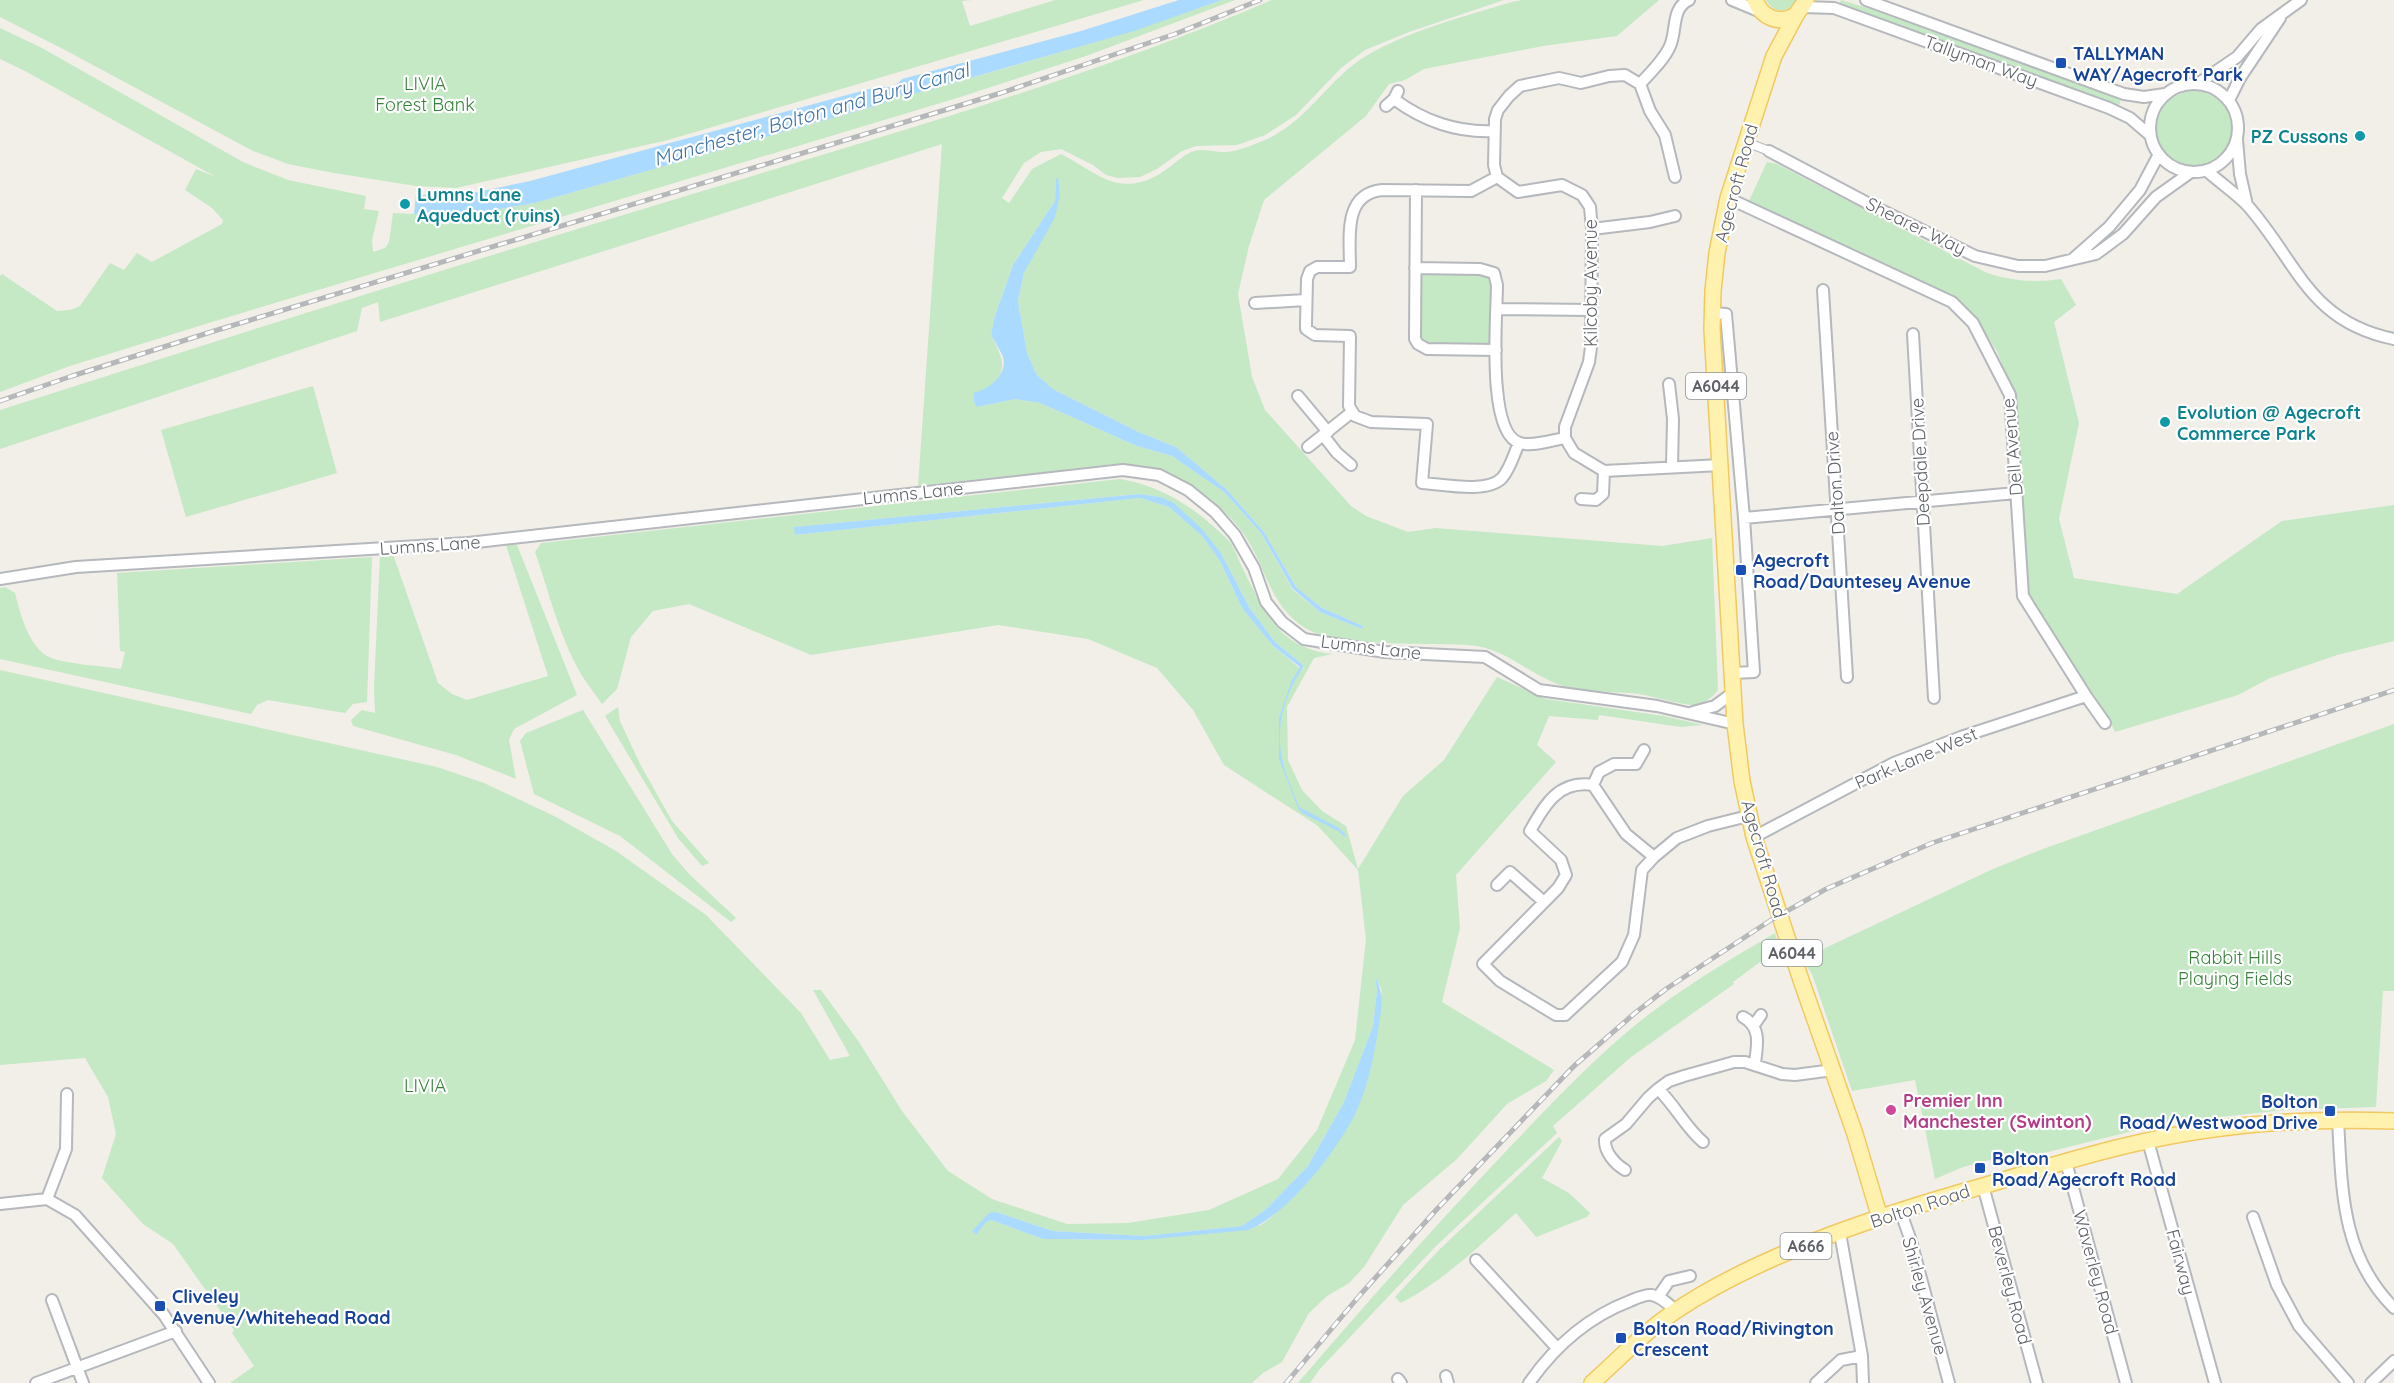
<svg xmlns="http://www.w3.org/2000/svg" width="2394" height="1383" font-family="Quicksand,sans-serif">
	<rect width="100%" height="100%" fill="#f1efe8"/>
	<path fill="#c5e8c5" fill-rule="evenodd" d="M 0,0 L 972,0 L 962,1 L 970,26 L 1055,0 L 1144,0 L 668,140 L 456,188 L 416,186 L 334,173 L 288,164 L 253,151 L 65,50 L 0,17 Z
		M 1222,0 L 1235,0 L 1086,56 L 957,98 L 212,322 L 70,366 L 0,392 L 0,276 L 2,274 L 57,311 L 70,310 L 80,306 L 110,263 L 124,270 L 137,253 L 152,262 L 222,224 L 223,220 L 212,208 L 185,190 L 196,169 L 216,177 L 25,71 L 0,59 L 0,28 L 42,48 L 243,162 L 288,180 L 366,196 L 364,209 L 379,211 L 372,240 L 373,252 L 385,248 L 389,242 L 393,213 L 459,216 L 535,203 L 885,103 L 888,98 L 900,95 L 907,96 C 1013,66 1118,37 1222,0 Z
		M 1272,0 L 1504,0 L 1409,32 L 1365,50 L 1341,68 L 1296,115 L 1265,135 L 1237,145 L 1196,146 L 1182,151 L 1157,169 L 1140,177 L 1118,178 L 1106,175 L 1093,165 L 1061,149 L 1041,152 L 1024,163 L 1002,198 L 1009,203 L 1032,169 L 1061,154 C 1095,171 1116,197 1156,176 C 1170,169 1180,156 1194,151 C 1204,148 1216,153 1226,152 C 1239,151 1253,145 1265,140 C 1307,122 1328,79 1366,56 C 1410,30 1463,17 1512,2 L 1522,0 L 1659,0 L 1617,36 L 1543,46 L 1424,69 L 1405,80 L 1389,84 L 1366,116 L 1264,200 L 1249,246 L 1238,294 L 1252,377 L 1265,410 L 1351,506 L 1366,516 L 1408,532 L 1436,528 L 1662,546 L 1712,538 L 1718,690 C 1712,699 1705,700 1701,706 C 1680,705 1660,698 1639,694 C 1614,691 1587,693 1563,686 C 1529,675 1505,647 1468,645 C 1431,643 1336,647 1307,629 C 1267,606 1267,563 1240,529 C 1214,496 1165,463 1121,464 C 1094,465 1066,470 1039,473 C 999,477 958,481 918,486 L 942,144 L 380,322 L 378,302 L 362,308 L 357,331 L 0,449 L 0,410 C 228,337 457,265 686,196 C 883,136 1082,81 1272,0 ZM 1056,179 L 1060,195 L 1024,273 L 1018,301 L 1027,353 L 1037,375 L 1053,389 L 1141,433 L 1176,447 L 1227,490 L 1264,532 L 1296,587 L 1322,608 L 1363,626 L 1362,629 L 1320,612 L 1293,590 L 1261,533 L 1224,492 L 1172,456 L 1137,446 L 1040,403 L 1015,399 L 977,407 L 981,391 C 1011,375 1004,360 991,335 L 994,319 L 1013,265 L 1055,201 Z
		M 1766,0 L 1796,0 C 1789,14 1773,14 1766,0 Z
		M 1841,0 L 1874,10 L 2121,99 L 2119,106 L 1839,5 Z
		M2156 129a38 38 0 1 1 76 0a38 38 0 1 1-76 0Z
		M 1767,162 L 1777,164 L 1987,273 C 2012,281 2035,283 2061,279 L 2076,305 L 2054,322 L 2079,423 L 2059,519 L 2074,578 L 2177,594 L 2282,521 L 2394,505 L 2394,641 L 2337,655 L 2270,678 L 2238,695 L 2115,732 L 2108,716 L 2027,597 L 2017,406 L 1997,351 L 1965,305 L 1748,203 Z
		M 1417,270 L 1467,270 L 1493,275 L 1494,348 L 1426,346 L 1420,342 Z
		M 313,386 L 337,473 L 186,517 L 161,430 Z
		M 1120,479 C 1156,485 1186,502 1213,526 C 1218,531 1225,536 1230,542 C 1235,549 1238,559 1242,567 C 1264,611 1277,647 1332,654 L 1314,658 L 1287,707 L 1288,760 L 1302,790 L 1322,811 L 1346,826 L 1358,869 L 1403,796 L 1444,760 L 1497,677 L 1546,699 L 1664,716 L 1703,725 L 1681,727 L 1599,715 L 1598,720 L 1549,716 L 1537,745 L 1556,762 L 1456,875 L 1460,928 L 1442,1002 L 1554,1070 L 1546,1081 L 1507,1104 L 1457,1159 L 1403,1205 L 1364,1267 L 1349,1283 L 1327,1296 L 1309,1313 L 1282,1362 L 1263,1373 L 1252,1383 L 230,1383 L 254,1366 L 232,1333 L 234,1330 L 173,1244 L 143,1224 L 102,1178 L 116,1134 L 108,1097 L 85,1058 L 0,1065 L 0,670 L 437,767 L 484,783 L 556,817 L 616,851 L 706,915 L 801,1013 L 830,1060 L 850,1056 L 813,990 L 821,990 L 859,1042 L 902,1111 L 948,1171 L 992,1199 L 1067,1224 L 1128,1223 L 1209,1210 L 1278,1179 L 1317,1130 L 1355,1040 L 1366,939 L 1358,870 L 1318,826 L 1224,765 L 1193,710 L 1157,668 L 1088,639 L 998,625 L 811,655 L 689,604 L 653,611 L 631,637 L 617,689 L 602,704 C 595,694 587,684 581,674 C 559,636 549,592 535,552 L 541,543 ZM 1138,494 L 1161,497 L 1221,553 L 1249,607 L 1275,642 L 1304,666 L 1302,670 L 1273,646 L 1242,608 L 1220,561 L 1202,536 L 1169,507 L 1140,498 L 795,535 L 795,527 ZM 1375,977 L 1382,990 L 1356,1112 L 1309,1181 L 1273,1216 L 1261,1225 L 1143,1240 L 1043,1239 L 991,1220 L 985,1223 L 996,1212 L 1053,1231 L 1144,1236 L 1242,1226 L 1265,1210 L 1308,1166 L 1344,1102 L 1373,1026 L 1377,990 Z
		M 506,545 L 517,545 L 577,695 L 514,729 L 509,740 L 516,779 L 456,755 L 353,726 L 351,720 L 362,710 L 375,713 L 374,688 L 380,555 L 393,554 L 438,683 L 452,694 L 467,700 L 548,676 Z
		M 372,557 L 367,702 L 353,704 L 345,713 L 268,700 L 257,705 L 251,714 L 0,659 L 0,588 L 5,587 L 15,593 C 20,613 29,649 51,658 C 66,664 103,666 121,669 L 125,652 L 120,651 L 117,573 Z
		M 618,707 L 620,721 L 640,764 L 672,821 L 709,863 L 702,866 L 678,838 L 605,716 Z
		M 583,710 L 672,854 L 689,874 L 736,918 L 731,922 L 620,836 L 534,794 L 520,741 L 526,733 Z
		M 2394,724 L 2394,991 L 2383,991 L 2376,1107 L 2285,1110 L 2165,1123 L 2036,1155 L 1993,1159 L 1963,1167 L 1935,1179 L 1915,1080 L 1852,1091 L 1812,974 L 1802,959 L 1993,869 L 2043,849 Z
		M 1775,933 L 1782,957 L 1764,967 L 1760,962 L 1733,982 L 1734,984 L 1631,1057 L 1553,1126 L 1557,1133 L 1437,1245 L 1319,1370 L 1310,1383 L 1298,1383 C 1366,1303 1436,1225 1508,1149 C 1556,1099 1604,1047 1660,1006 C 1697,979 1736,956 1775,933 Z
		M 1559,1137 L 1562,1141 L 1542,1178 L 1569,1193 L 1590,1213 L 1587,1217 L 1536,1237 L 1516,1213 C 1479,1246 1445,1280 1401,1303 L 1395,1297 L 1440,1249 Z"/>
	<path fill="#aadaff" d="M 1179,0 L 1222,0 L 1134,31 L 907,96 L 900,95 L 888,98 L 885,103 L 535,203 L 459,216 L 414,214 L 416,195 L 467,194 L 530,181 L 880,86 C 889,89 896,86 902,79 L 1081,31 Z
		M 1058,177 L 1060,195 L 1055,217 L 1024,273 L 1018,301 L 1027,353 L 1037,375 L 1053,389 L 1141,433 L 1176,447 L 1227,490 L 1264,532 L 1296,587 L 1322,608 L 1363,626 L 1362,629 L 1320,612 L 1293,589 L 1261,533 L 1224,492 L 1172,456 L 1137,446 L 1040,403 L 1015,399 L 977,407 L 974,402 L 974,393 C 988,389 1008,375 1003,357 C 1000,350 995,342 991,335 L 994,319 L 1013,265 L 1055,201 L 1056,179 Z
		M 1139,494 L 1161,497 L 1174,503 L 1202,529 L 1221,553 L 1249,607 L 1275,642 L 1304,666 C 1286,691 1275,725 1282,758 C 1285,775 1293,791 1299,807 L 1339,828 L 1346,835 L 1345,837 L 1338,831 L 1302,813 L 1298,808 L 1279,759 L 1279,718 L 1291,682 L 1300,667 L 1273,646 L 1242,608 L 1220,561 L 1202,536 L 1169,507 L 1140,498 L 795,535 L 794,527 Z
		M 1375,977 C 1385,993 1381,1012 1378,1030 C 1374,1057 1368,1085 1357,1110 C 1339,1149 1288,1215 1248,1230 L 1143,1240 L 1043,1239 L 991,1220 L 985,1223 L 976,1235 L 972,1231 L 989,1213 L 996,1212 L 1053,1231 L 1144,1236 L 1242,1226 L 1265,1210 L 1308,1166 L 1344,1102 L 1373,1026 L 1377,990 Z"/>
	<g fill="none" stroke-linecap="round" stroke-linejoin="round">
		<defs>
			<path id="pedestrian" d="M 1746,142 L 1769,151"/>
			<path id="minor" d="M 1689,0 C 1671,8 1677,31 1670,46 C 1664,60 1650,73 1640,84 L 1625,75 L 1609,76 L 1581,83 L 1559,78 L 1520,86 L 1509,96 L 1498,110 L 1495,119 L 1494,165 L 1497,177 L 1518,192 L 1562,185 L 1582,195 L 1590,207 L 1592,229 L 1591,347 L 1589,362 L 1565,427 L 1565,438 L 1574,453 L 1604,471 L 1721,465
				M 1732,0 L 1761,12
				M 1866,0 L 2124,94 L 2144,97 L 2165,94
				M 1803,7 L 1834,8 L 2109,108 L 2130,118 L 2151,136
				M 2199,83 L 2237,57 L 2261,29 L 2301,0
				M2150 128a44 44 0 1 1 88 0a44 44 0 1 1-88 0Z
				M 1640,84 L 1650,111 L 1665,135 L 1675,177
				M 1394,99 C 1423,121 1458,133 1494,131
				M 2229,100 L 2240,78 L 2280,18
				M 1386,106 L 1394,99 L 1398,91
				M 2237,140 L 2240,174 L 2247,205
				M 1769,151 L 1873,206 L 1975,256 L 2018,266 L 2045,266 L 2096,254 L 2123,234 L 2156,197 L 2191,172
				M 2206,170 C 2219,182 2237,194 2248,206 C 2298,263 2309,322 2394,339
				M 1497,177 L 1471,191 L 1382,190 C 1343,194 1350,237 1350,267 L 1317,267 L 1310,271 L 1307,279 L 1306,324 L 1306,329 L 1315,335 L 1350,336 L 1349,406 L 1355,416 L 1371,422 L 1427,424 L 1422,483 C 1442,484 1487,494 1502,478 C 1510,469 1514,454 1519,443
				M 1416,190 L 1415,339 L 1418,344 L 1427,349 L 1496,350
				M 1728,198 L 1952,302 L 1973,323 L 2010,395 L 2023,596 L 2086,696 L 2105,723
				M 1592,229 L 1650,222 L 1675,216
				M 2074,258 L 2109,227 L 2140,190 L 2159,154
				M 1415,268 L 1480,269 L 1494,273 L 1497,285 C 1497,314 1486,434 1520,443 C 1533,447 1552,440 1565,438
				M 1823,290 L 1847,677
				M 1255,303 L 1306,300
				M 1497,309 L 1591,310
				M 1712,313 L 1726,314 L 1744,518 L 1754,672 L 1733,673
				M 1913,334 L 1934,698
				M 1669,384 L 1673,419 L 1672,466
				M 1298,396 L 1328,432
				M 1323,435 L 1337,453 L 1351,465
				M 1308,447 L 1352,412
				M 1581,499 L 1596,500 L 1603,494 L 1604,471
				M 1744,518 L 2016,493
				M 0,579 L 76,567 L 468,543 L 1123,470 L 1159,475 L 1188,490 L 1215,512 L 1235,535 L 1254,568 L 1266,602 L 1282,622 L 1304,639 L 1385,652 L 1485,657 L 1539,690 L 1657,706 L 1735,724
				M 1693,712 L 1715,706 L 1734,692
				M 1644,750 L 1636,764 L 1614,764 L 1599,772 L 1593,785 L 1626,834 L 1654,857
				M 1593,785 C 1559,780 1545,804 1530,831 L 1561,860 L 1566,875 L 1558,888 L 1483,964 L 1500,981 L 1556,1015 L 1565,1015 L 1622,962 L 1634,935 L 1642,870 L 1654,857 L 1677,838 L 1708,826 L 1748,816
				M 1754,837 L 1894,763 L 1961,737 L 2086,696
				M 1497,885 L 1510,872 L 1544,902
				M 1743,1017 C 1762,1027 1757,1046 1755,1063
				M 1754,1025 L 1761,1015
				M 1658,1089 C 1675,1105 1685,1127 1703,1142
				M 2338,1120 C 2342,1190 2341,1255 2394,1308
				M 2148,1141 L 2215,1383
				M 2066,1162 L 2126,1383
				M 1625,1170 C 1615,1164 1604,1152 1605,1139 L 1626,1124 L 1648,1098 L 1658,1089 L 1669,1081 L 1684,1076 L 1734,1062 L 1745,1062 L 1782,1074 L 1795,1075 L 1833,1070
				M 1983,1186 L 2037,1383
				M 47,1199 L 66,1149 L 67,1094
				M 0,1204 L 47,1199 L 75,1215 L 164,1315 L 209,1383
				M 1900,1210 L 1911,1241 L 1949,1383
				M 2253,1217 L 2277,1285 L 2299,1326 L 2348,1383
				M 1840,1233 L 1862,1356 L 1863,1383
				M 1476,1260 L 1557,1348
				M 1658,1297 L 1669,1281 L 1690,1276
				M 52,1300 L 83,1383
				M 1446,1376 L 1448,1383
				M 1398,1379 L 1401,1383
				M 36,1383 L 176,1331
				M 1529,1383 C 1555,1346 1588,1317 1630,1301 C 1637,1298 1645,1294 1652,1295 C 1662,1297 1669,1305 1676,1311
				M 1816,1383 L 1841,1360 L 1862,1356
				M 2371,1383 L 2394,1361"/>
			<path id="primary" d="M 1755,0 C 1762,18 1779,25 1796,15 L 1806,0
				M 1796,15 L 1774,56 L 1728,198 L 1717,253 L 1713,291 L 1712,329 L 1735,724 L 1742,781 L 1754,837 L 1801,980 L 1855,1134 L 1880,1218
				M 1592,1383 C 1619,1359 1644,1332 1674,1312 C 1755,1257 1869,1219 1962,1192 C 2019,1176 2075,1157 2133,1144 C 2217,1124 2308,1118 2394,1121"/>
		</defs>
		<use href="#pedestrian" stroke="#b5b8bc" stroke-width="10"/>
		<use href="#minor" stroke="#b5b8bc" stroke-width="14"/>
		<use href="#primary" stroke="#f2c960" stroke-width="18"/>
		<use href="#pedestrian" stroke="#fff" stroke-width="8"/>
		<use href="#minor" stroke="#fff" stroke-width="10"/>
		<use href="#primary" stroke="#fff2af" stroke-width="15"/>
		<defs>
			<path id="rail" d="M 0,401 L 72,376 L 214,331 L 1001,93 L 1175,34 L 1260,0
				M 1286,1383 L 1360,1295 L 1437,1209 L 1574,1066 L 1635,1013 L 1666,989 L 1771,920 L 1826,889 L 1932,843 L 2394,690"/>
		</defs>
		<use href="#rail" stroke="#b6b7b8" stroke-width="5"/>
		<use href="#rail" stroke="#fff" stroke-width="3" stroke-dasharray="9" stroke-linecap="butt"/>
	</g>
	<g fill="#1a4fb4" stroke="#fff" stroke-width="2">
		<rect x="2055" y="57" width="12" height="12" rx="3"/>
		<rect x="1735" y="564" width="12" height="12" rx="3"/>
		<rect x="2324" y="1105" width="12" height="12" rx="3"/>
		<rect x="1974" y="1162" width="12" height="12" rx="3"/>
		<rect x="154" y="1300" width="12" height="12" rx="3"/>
		<rect x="1615" y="1332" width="12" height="12" rx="3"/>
	</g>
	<g fill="#0f9aa8" stroke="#fff" stroke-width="2">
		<circle cx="2360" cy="136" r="6"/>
		<circle cx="405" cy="204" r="6"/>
		<circle cx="2165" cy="422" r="6"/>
	</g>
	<circle fill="#d1479c" stroke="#fff" stroke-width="2" cx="1891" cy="1110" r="6"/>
	<g text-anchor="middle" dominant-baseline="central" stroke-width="4.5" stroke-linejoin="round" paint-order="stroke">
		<g fill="#fff" stroke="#8f9295" stroke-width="1.5">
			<rect x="1686" y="373" width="60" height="26" rx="4.5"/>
			<rect x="1762" y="940" width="60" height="26" rx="4.5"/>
			<rect x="1780.5" y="1233" width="51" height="26" rx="4.5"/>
		</g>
		<g font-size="16" font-weight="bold" fill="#5f6368">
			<text x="1716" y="386">A6044</text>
			<text x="1792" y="953">A6044</text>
			<text x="1806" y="1246">A666</text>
		</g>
		<g font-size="18" font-weight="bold" fill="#164399" stroke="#fff" text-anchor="start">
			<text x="2073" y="53">TALLYMAN<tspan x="2073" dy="21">WAY/Agecroft Park</tspan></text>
			<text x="1753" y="560">Agecroft<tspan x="1753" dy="21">Road/Dauntesey Avenue</tspan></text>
			<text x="2318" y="1101" text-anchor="end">Bolton<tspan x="2318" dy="21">Road/Westwood Drive</tspan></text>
			<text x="1992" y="1158">Bolton<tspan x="1992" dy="21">Road/Agecroft Road</tspan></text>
			<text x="172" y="1296">Cliveley<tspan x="172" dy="21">Avenue/Whitehead Road</tspan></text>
			<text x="1633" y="1328">Bolton Road/Rivington<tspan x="1633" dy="21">Crescent</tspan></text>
		</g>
		<g font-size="18" fill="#5f6368" stroke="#fff">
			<text transform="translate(1981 61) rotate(20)">Tallyman Way</text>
			<text transform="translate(1736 183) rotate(-75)">Agecroft Road</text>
			<text transform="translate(1916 226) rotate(26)">Shearer Way</text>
			<text transform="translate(1590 283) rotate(-90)">Kilcoby Avenue</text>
			<text transform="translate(2012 447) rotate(-95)">Dell Avenue</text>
			<text transform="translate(1920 462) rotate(-93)">Deepdale Drive</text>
			<text transform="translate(1835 483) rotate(-94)">Dalton Drive</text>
			<text transform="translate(913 493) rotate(-6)">Lumns Lane</text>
			<text transform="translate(430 545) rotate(-4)">Lumns Lane</text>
			<text transform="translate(1371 647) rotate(7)">Lumns Lane</text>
			<text transform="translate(1916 758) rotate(-23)">Park Lane West</text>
			<text transform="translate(1764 859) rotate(74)">Agecroft Road</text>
			<text transform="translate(1920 1206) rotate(-18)">Bolton Road</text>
			<text transform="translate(2181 1262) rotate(75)">Fairway</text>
			<text transform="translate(2096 1272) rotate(75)">Waverley Road</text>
			<text transform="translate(2010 1285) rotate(75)">Beverley Road</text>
			<text transform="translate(1925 1296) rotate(74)">Shirley Avenue</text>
		</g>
		<g font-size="18" fill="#348238" stroke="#fff">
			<text x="425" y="83">LIVIA<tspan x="425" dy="21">Forest Bank</tspan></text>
			<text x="2235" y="957">Rabbit Hills<tspan x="2235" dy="21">Playing Fields</tspan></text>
			<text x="425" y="1085">LIVIA</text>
		</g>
		<g font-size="18" font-weight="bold" fill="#0d838f" stroke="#fff" text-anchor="start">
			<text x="2348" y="136" text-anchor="end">PZ Cussons</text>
			<text x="417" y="194">Lumns Lane<tspan x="417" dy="21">Aqueduct (ruins)</tspan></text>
			<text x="2177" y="412">Evolution @ Agecroft<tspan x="2177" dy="21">Commerce Park</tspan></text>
		</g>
		<g font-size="18" font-weight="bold" fill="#b23c85" stroke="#fff" text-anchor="start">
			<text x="1903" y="1100">Premier Inn<tspan x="1903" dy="21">Manchester (Swinton)</tspan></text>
		</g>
		<g font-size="20" font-style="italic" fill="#4174aa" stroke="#fff">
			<text transform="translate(811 114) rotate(-16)">Manchester, Bolton and Bury Canal</text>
		</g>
	</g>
</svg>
